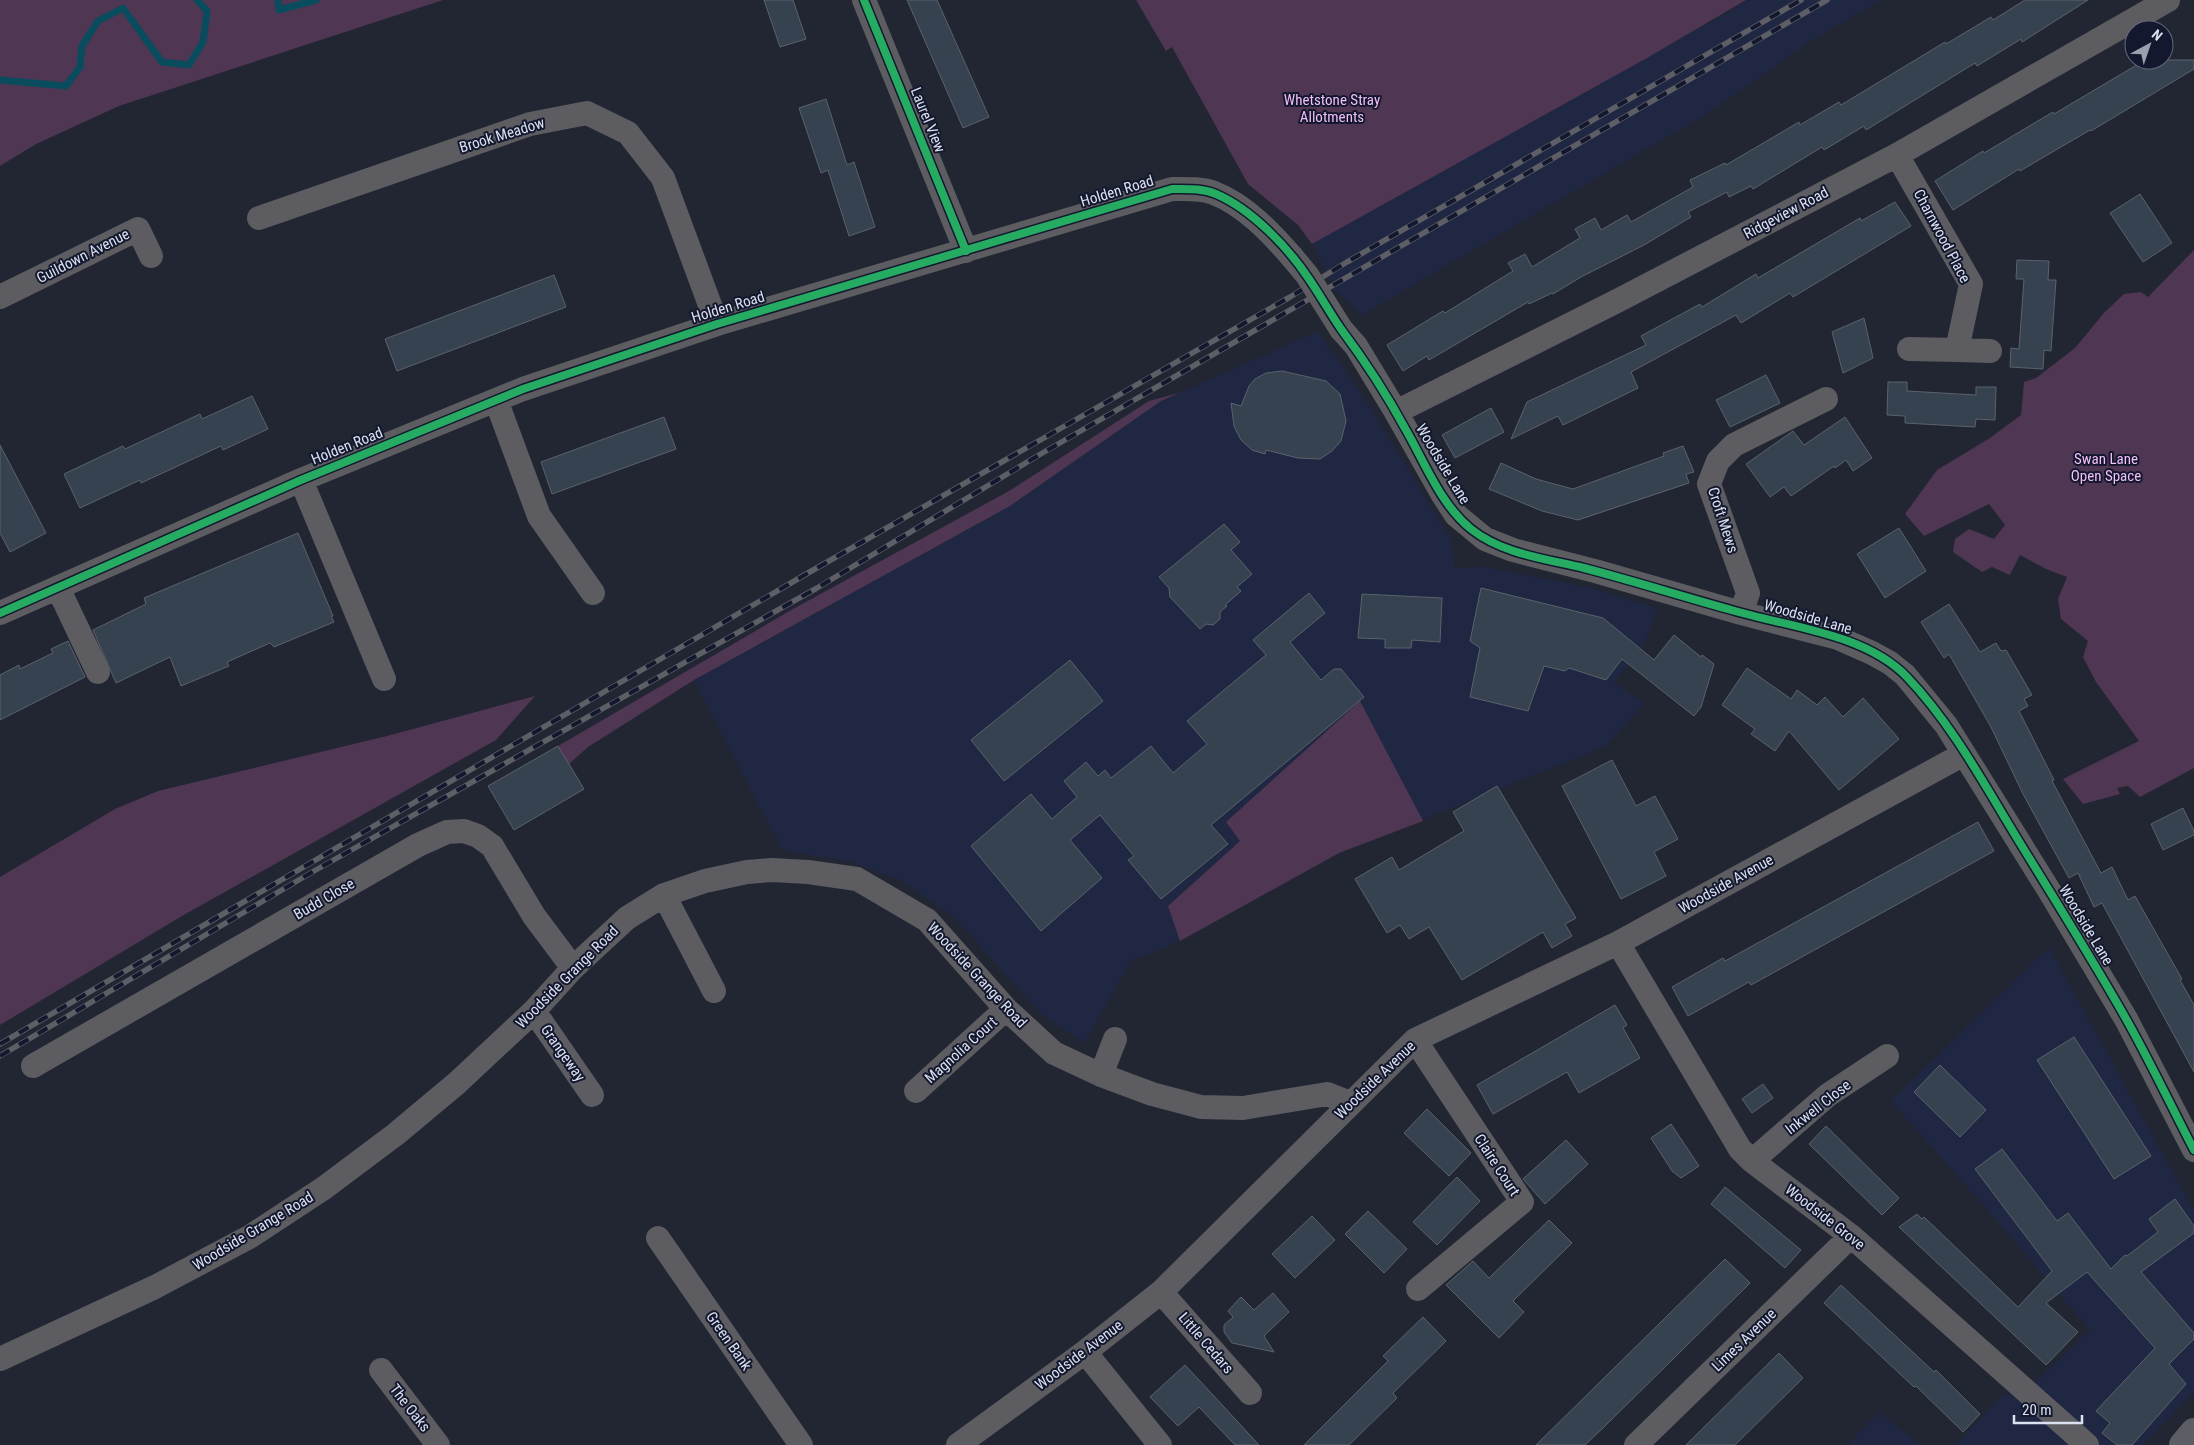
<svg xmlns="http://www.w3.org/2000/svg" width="2194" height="1445" font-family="'Roboto Condensed',sans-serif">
	<rect width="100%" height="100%" fill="#222633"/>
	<path fill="#202742" d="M 1749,0 L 1881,0 L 1814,39 L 1705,115 L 1362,315 L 1335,290 L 1312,244 Z
		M 1318,331 L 1368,404 L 1452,541 L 1454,568 L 1485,567 L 1587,587 L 1657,608 L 1643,647 L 1614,682 L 1644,704 L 1605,747 L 1339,853 L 1180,941 L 1131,961 L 1084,1044 L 1038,1011 L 955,918 L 904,882 L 848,861 L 782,850 L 694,680 L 1010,506 L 1161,401 Z
		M 2049,947 L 2194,1211 L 2194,1392 L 2143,1445 L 1956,1445 L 2000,1397 L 2033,1384 L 2090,1330 L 1987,1209 L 1891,1101 Z
		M 1878,1412 L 1920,1445 L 1848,1445 Z"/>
	<path fill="#4f3653" d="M 0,0 L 443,0 L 119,106 L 36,144 L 0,166 Z
		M 1136,0 L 1746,0 L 1647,58 L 1312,244 L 1298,225 L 1248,184 L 1172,47 L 1166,51 Z
		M 2194,250 L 2194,768 L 2140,797 L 2128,786 L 2117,788 L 2120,794 L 2083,804 L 2063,779 L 2139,741 L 2096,682 L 2083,657 L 2088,641 L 2061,619 L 2058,599 L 2067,577 L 2046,569 L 2020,555 L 2010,575 L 1992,567 L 1982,572 L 1953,552 L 1955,539 L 1969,529 L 1994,539 L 2005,525 L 1989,504 L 1924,536 L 1905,514 L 1937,470 L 1990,438 L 2021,415 L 2024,382 L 2036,378 L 2075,348 L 2104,313 L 2124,294 L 2141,292 L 2148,297 Z
		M 1179,393 L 1161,401 L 1010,506 L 694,680 L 588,747 L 569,764 L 558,746 L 793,609 L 1009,491 L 1149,401 Z
		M 535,696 L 496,740 L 182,916 L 0,1025 L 0,877 L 115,809 L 158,791 L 387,736 Z
		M 1360,701 L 1423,821 L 1339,853 L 1180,941 L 1168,906 L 1240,841 L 1226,822 Z"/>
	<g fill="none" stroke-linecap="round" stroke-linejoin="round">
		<path stroke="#094c5e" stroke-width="7" d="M 278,0 L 279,10 L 316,0
			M 0,80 L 66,86 L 80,67 L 82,46 L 98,21 L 123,8 L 162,62 L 189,65 L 203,42 L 207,11 L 197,0"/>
	</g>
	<path fill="#364250" stroke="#5b626c" d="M 764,0 L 793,0 L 806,39 L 780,47 Z
		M 907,0 L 937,0 L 989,117 L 963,128 Z
		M 2025,0 L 2088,0 L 2022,42 L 2021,39 L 1977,66 L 1975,63 L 1866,130 L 1864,126 L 1824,150 L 1822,147 L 1753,189 L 1751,186 L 1729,197 L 1727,192 L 1688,212 L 1691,217 L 1644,245 L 1581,277 L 1553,294 L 1552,293 L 1529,304 L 1528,302 L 1429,360 L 1427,356 L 1403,371 L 1387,345 L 1443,311 L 1445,313 L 1513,271 L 1508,263 L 1525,254 L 1532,267 L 1580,238 L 1575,229 L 1595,218 L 1601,230 L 1627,215 L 1631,222 L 1693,187 L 1690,180 L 1725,163 L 1726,165 L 1799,122 L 1800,125 L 1839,102 L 1841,105 L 1945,42 L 1946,44 L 1991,17 L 1993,20 Z
		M 2145,60 L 2194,60 L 2194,69 L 2091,131 L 2090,130 L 2020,171 L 2019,169 L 1953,210 L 1935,181 L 1983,151 L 1984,153 L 2053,112 L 2054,114 Z
		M 826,99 L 847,165 L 854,162 L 875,227 L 849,236 L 828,170 L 821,173 L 799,108 Z
		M 2140,194 L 2172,243 L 2143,262 L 2110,213 Z
		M 1895,202 L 1911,226 L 1793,297 L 1790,293 L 1741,323 L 1736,315 L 1631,372 L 1638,388 L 1563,425 L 1558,416 L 1511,439 L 1527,402 L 1646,345 L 1641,336 L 1700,304 L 1702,307 L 1756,274 L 1758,278 L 1860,218 L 1861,221 Z
		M 2017,260 L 2049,261 L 2048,280 L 2056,280 L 2051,351 L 2044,350 L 2043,369 L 2010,367 L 2011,348 L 2019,349 L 2024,279 L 2016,279 Z
		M 554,275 L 566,307 L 397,371 L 385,339 Z
		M 1864,318 L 1873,358 L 1843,373 L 1832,332 Z
		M 1282,371 L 1326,381 L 1340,394 L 1346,421 L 1341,441 L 1332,451 L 1320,459 L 1298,458 L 1266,450 L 1265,454 L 1252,450 L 1241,440 L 1234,426 L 1231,403 L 1241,406 L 1249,386 L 1255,379 L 1266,373 Z
		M 1766,375 L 1780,403 L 1730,427 L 1716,400 Z
		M 1888,382 L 1907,382 L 1907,391 L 1976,395 L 1976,387 L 1996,387 L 1995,420 L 1976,419 L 1975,427 L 1905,423 L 1905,416 L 1887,415 Z
		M 252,396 L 268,429 L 223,450 L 221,446 L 141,483 L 140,480 L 80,508 L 64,474 L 123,446 L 125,449 L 200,414 L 202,419 Z
		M 1491,408 L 1504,432 L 1455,458 L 1442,435 Z
		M 664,417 L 676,449 L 552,494 L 541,462 Z
		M 1845,417 L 1872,458 L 1853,471 L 1846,460 L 1835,468 L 1834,466 L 1791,496 L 1784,487 L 1770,497 L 1746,464 L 1793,431 L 1804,445 Z
		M 0,445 L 46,533 L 10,552 L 0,533 Z
		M 1683,446 L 1694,472 L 1686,474 L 1689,483 L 1578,520 L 1542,511 L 1489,489 L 1501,463 L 1536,479 L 1573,489 L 1664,456 L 1663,453 Z
		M 1224,524 L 1240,542 L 1231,550 L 1252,574 L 1237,587 L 1241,591 L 1225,605 L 1227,606 L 1220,612 L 1220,619 L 1213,625 L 1206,624 L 1200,629 L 1170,597 L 1169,588 L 1159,577 Z
		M 1899,528 L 1926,571 L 1885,598 L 1857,554 Z
		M 298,533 L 333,616 L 331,616 L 334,622 L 274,647 L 270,643 L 227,662 L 229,666 L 181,686 L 170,657 L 116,683 L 93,630 L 146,604 L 144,598 Z
		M 1481,588 L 1603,618 L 1654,660 L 1674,635 L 1701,657 L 1702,655 L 1714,664 L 1701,707 L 1694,716 L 1622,659 L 1606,680 L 1569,668 L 1565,671 L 1544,666 L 1528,711 L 1470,697 L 1480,648 L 1470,641 Z
		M 1309,593 L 1325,613 L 1290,642 L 1321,680 L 1334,669 L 1341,669 L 1364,697 L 1211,825 L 1228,844 L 1161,899 L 1128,860 L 1134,856 L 1100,815 L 1070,840 L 1102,878 L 1041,931 L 971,846 L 1031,794 L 1052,819 L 1077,797 L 1064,781 L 1086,762 L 1098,776 L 1105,770 L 1111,778 L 1151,746 L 1173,773 L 1207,744 L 1187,721 L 1266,655 L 1253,640 Z
		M 1362,594 L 1442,598 L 1440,642 L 1412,640 L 1411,648 L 1385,648 L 1385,639 L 1358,638 Z
		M 1949,604 L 1980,652 L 1996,643 L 2001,651 L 2006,650 L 2032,695 L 2024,699 L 2028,706 L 2019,711 L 2054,780 L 2052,781 L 2101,873 L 2112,867 L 2128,900 L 2135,896 L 2182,979 L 2180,980 L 2194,1005 L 2194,1072 L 2102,903 L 2094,907 L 2078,873 L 2069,878 L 2023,794 L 1991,727 L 1949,654 L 1944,658 L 1921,622 Z
		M 68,641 L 85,677 L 0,720 L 0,675 L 19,665 L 20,669 L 53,653 L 51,649 Z
		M 1070,660 L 1103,701 L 1004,781 L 971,740 Z
		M 1747,668 L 1791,699 L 1797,690 L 1817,705 L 1825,697 L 1843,717 L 1863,698 L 1899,739 L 1839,790 L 1789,731 L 1775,751 L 1751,734 L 1755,729 L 1722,705 Z
		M 558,746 L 584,789 L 514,830 L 488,786 Z
		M 1612,760 L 1636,806 L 1655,796 L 1678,839 L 1654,852 L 1666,876 L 1621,899 L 1562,786 Z
		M 1497,786 L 1576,918 L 1565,924 L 1572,936 L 1552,948 L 1543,932 L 1462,980 L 1429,927 L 1409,939 L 1400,925 L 1387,933 L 1355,879 L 1392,857 L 1399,870 L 1464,831 L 1453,812 Z
		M 2183,808 L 2194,831 L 2194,835 L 2163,850 L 2151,824 Z
		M 1978,822 L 1994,851 L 1751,985 L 1749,982 L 1688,1016 L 1672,987 L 1723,958 L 1725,961 Z
		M 1615,1005 L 1627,1025 L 1623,1028 L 1640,1058 L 1579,1093 L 1567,1072 L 1493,1114 L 1477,1085 Z
		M 2074,1037 L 2151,1156 L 2114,1179 L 2037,1060 Z
		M 1940,1065 L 1986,1110 L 1960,1137 L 1914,1092 Z
		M 1763,1084 L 1773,1098 L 1752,1113 L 1742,1099 Z
		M 1427,1109 L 1471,1153 L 1449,1176 L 1404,1133 Z
		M 1671,1124 L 1699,1166 L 1681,1178 L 1672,1171 L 1651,1138 Z
		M 1826,1126 L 1899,1198 L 1882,1215 L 1809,1144 Z
		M 1566,1140 L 1588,1164 L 1545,1204 L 1523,1179 Z
		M 2002,1149 L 2057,1221 L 2068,1213 L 2111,1269 L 2125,1255 L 2127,1256 L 2158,1232 L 2149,1219 L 2175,1199 L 2194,1226 L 2194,1233 L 2141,1272 L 2194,1333 L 2194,1339 L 2169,1364 L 2186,1384 L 2132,1445 L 2117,1445 L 2102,1433 L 2110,1423 L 2096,1411 L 2155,1348 L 2087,1272 L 2046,1303 L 2078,1332 L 2046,1365 L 1899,1227 L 1917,1214 L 1922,1219 L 1924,1217 L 2018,1307 L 2052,1271 L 1975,1169 Z
		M 1457,1177 L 1480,1201 L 1437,1245 L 1413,1222 Z
		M 1725,1187 L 1801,1250 L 1785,1268 L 1711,1204 Z
		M 1368,1211 L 1407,1249 L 1384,1273 L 1345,1234 Z
		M 1312,1216 L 1335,1240 L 1295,1278 L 1272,1254 Z
		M 1549,1220 L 1572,1243 L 1513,1301 L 1524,1312 L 1499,1338 L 1446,1285 L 1473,1261 L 1489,1278 Z
		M 1725,1259 L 1750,1283 L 1605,1426 L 1585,1445 L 1536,1445 Z
		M 1841,1285 L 1934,1372 L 1936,1370 L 1980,1414 L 1963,1432 L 1916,1386 L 1914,1387 L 1824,1303 Z
		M 1273,1293 L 1289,1312 L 1264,1336 L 1274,1352 L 1232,1343 L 1224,1332 L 1224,1325 L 1233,1317 L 1228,1311 L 1241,1297 L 1254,1310 Z
		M 1423,1317 L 1446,1341 L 1393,1393 L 1397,1398 L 1349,1445 L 1304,1445 L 1388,1361 L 1383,1356 Z
		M 1779,1353 L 1803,1378 L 1735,1445 L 1686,1445 Z
		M 1185,1365 L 1212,1394 L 1259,1445 L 1235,1445 L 1199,1407 L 1178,1426 L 1150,1397 Z"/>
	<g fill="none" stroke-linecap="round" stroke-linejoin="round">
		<path stroke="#5c5c61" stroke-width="24" d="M 864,0 L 966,251
			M 1897,155 L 1971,284 L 1957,350 L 1909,349
			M 259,218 L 530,124 L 587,113 L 628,133 L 663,178 L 717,324
			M 0,297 L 138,229 L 151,256
			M 1341,329 L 1356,346 L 1396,412 L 1443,495 L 1456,515 L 1485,539 L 1513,550 L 1595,571 L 1741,613 L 1838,638 L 1872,653 L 1890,663 L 1905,675 L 1946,725 L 2050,892 L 2126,1019 L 2194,1150
			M 1957,350 L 1990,351
			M 496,400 L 539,516 L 593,593
			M 1396,412 L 1619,300 L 1897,155 L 2168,0
			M 301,480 L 384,679
			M 58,588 L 98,672
			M 0,613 L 301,480 L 523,389 L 717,324 L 1172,189 C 1186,189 1201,188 1214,193 C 1245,205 1271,233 1292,257
			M 1741,613 L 1748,593 L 1709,484 L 1718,461 L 1734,445 L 1826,399
			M 664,895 L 714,991
			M 1618,943 L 1740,1149 L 1752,1161 L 1851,1236 L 2087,1445
			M 534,1011 L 592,1095
			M 1415,1040 L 1522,1202 L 1418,1289
			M 33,1066 L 418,845 L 447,832 L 464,831 L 478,836 L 492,846 L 534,916 L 573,968
			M 1101,1075 L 1115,1039
			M 916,1091 L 1006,1009
			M 1752,1161 L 1828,1095 L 1887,1056
			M 658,1238 L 801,1445
			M 1161,1292 L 1250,1393
			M 1085,1352 L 1160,1445
			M 0,1359 L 155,1287 L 251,1236 L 324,1188 L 396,1134 L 457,1083 L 534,1011 L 573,968 L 627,918 L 664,895 L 705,881 L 747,872 L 772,870 L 808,872 L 857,879 L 927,920 L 1006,1009 L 1054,1053 L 1101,1075 L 1152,1094 L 1201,1107 L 1243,1108 L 1327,1094 L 1350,1103
			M 381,1370 L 438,1445
			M 958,1445 L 1085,1352 L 1161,1292 L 1415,1040 L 1618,943 L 1964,754
			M 1636,1445 L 1851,1236"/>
		<path stroke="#5d5d65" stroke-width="28" d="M 2183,1445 L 2194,1432"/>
		<defs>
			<path id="rail" d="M 0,1044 L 808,573 L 1290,297 L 1347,262 L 1801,0
				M 0,1056 L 314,871 L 817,588 L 1039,455 L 1827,0"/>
		</defs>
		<use href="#rail" stroke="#5e5e66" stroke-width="5.5"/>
		<use href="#rail" stroke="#13182e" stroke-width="4" stroke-dasharray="11" stroke-linecap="butt"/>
		<path stroke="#5c5c61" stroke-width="24" d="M 1292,257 L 1307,275 L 1341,329"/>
		<defs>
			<path id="cycleway" d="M 864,0 L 966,251
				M 0,613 L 301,480 L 523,389 L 717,324 L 1172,189 C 1187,189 1202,188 1216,194 C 1251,209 1288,247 1309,279 C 1320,295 1330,313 1341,329 C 1365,361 1387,395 1406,430 C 1425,463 1441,505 1471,529 C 1502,554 1547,559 1584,568 C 1634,581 1684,597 1735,611 C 1790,627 1866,634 1907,677 C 1952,724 1984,784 2017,838 C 2053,897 2091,957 2125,1017 C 2150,1061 2171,1106 2194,1150"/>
		</defs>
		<use href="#cycleway" stroke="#13182e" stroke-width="11"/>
		<use href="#cycleway" stroke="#26ab63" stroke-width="8"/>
	</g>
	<g text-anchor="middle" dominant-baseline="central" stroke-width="4" stroke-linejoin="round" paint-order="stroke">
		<g font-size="15" fill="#f3bff8" stroke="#13182e">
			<text x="1332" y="100">Whetstone Stray<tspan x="1332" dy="17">Allotments</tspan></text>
			<text x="2106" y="459">Swan Lane<tspan x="2106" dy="17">Open Space</tspan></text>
		</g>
		<g font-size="15" fill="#dce1f1" stroke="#13182e">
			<text transform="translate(928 120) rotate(68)">Laurel View</text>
			<text transform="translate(502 135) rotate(-17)">Brook Meadow</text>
			<text transform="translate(1117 191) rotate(-17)">Holden Road</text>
			<text transform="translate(1786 213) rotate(-28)">Ridgeview Road</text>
			<text transform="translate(1942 236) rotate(62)">Charnwood Place</text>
			<text transform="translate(83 256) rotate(-27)">Guildown Avenue</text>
			<text transform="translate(728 307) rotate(-17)">Holden Road</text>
			<text transform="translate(347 446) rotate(-22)">Holden Road</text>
			<text transform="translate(1443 464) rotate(59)">Woodside Lane</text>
			<text transform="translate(1723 520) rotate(72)">Croft Mews</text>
			<text transform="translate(1808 617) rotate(16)">Woodside Lane</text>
			<text transform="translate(1726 884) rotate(-29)">Woodside Avenue</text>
			<text transform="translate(324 899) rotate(-30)">Budd Close</text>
			<text transform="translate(2086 925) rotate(59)">Woodside Lane</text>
			<text transform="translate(977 975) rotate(47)">Woodside Grange Road</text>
			<text transform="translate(567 977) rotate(-45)">Woodside Grange Road</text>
			<text transform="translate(961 1050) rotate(-42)">Magnolia Court</text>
			<text transform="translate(563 1053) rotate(55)">Grangeway</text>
			<text transform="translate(1375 1080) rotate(-44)">Woodside Avenue</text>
			<text transform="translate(1818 1107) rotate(-38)">Inkwell Close</text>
			<text transform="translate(1497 1165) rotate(57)">Claire Court</text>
			<text transform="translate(1825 1217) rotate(38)">Woodside Grove</text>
			<text transform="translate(253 1231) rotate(-31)">Woodside Grange Road</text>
			<text transform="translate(1744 1340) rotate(-44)">Limes Avenue</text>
			<text transform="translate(729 1341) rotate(55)">Green Bank</text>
			<text transform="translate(1206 1343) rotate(49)">Little Cedars</text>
			<text transform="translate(1079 1355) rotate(-37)">Woodside Avenue</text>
			<text transform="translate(410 1408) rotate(52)">The Oaks</text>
		</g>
	</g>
	<g transform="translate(2149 45) rotate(40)"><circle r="24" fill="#13182e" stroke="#63687c"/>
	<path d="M0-4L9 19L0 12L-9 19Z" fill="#9ba0ae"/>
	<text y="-8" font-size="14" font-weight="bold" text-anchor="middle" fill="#dce1f1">N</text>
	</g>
	<path d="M2014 1415v8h68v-8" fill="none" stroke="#dce1f1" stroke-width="2.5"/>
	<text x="2022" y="1415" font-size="15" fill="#dce1f1" stroke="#13182e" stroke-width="4" paint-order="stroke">20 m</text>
</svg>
